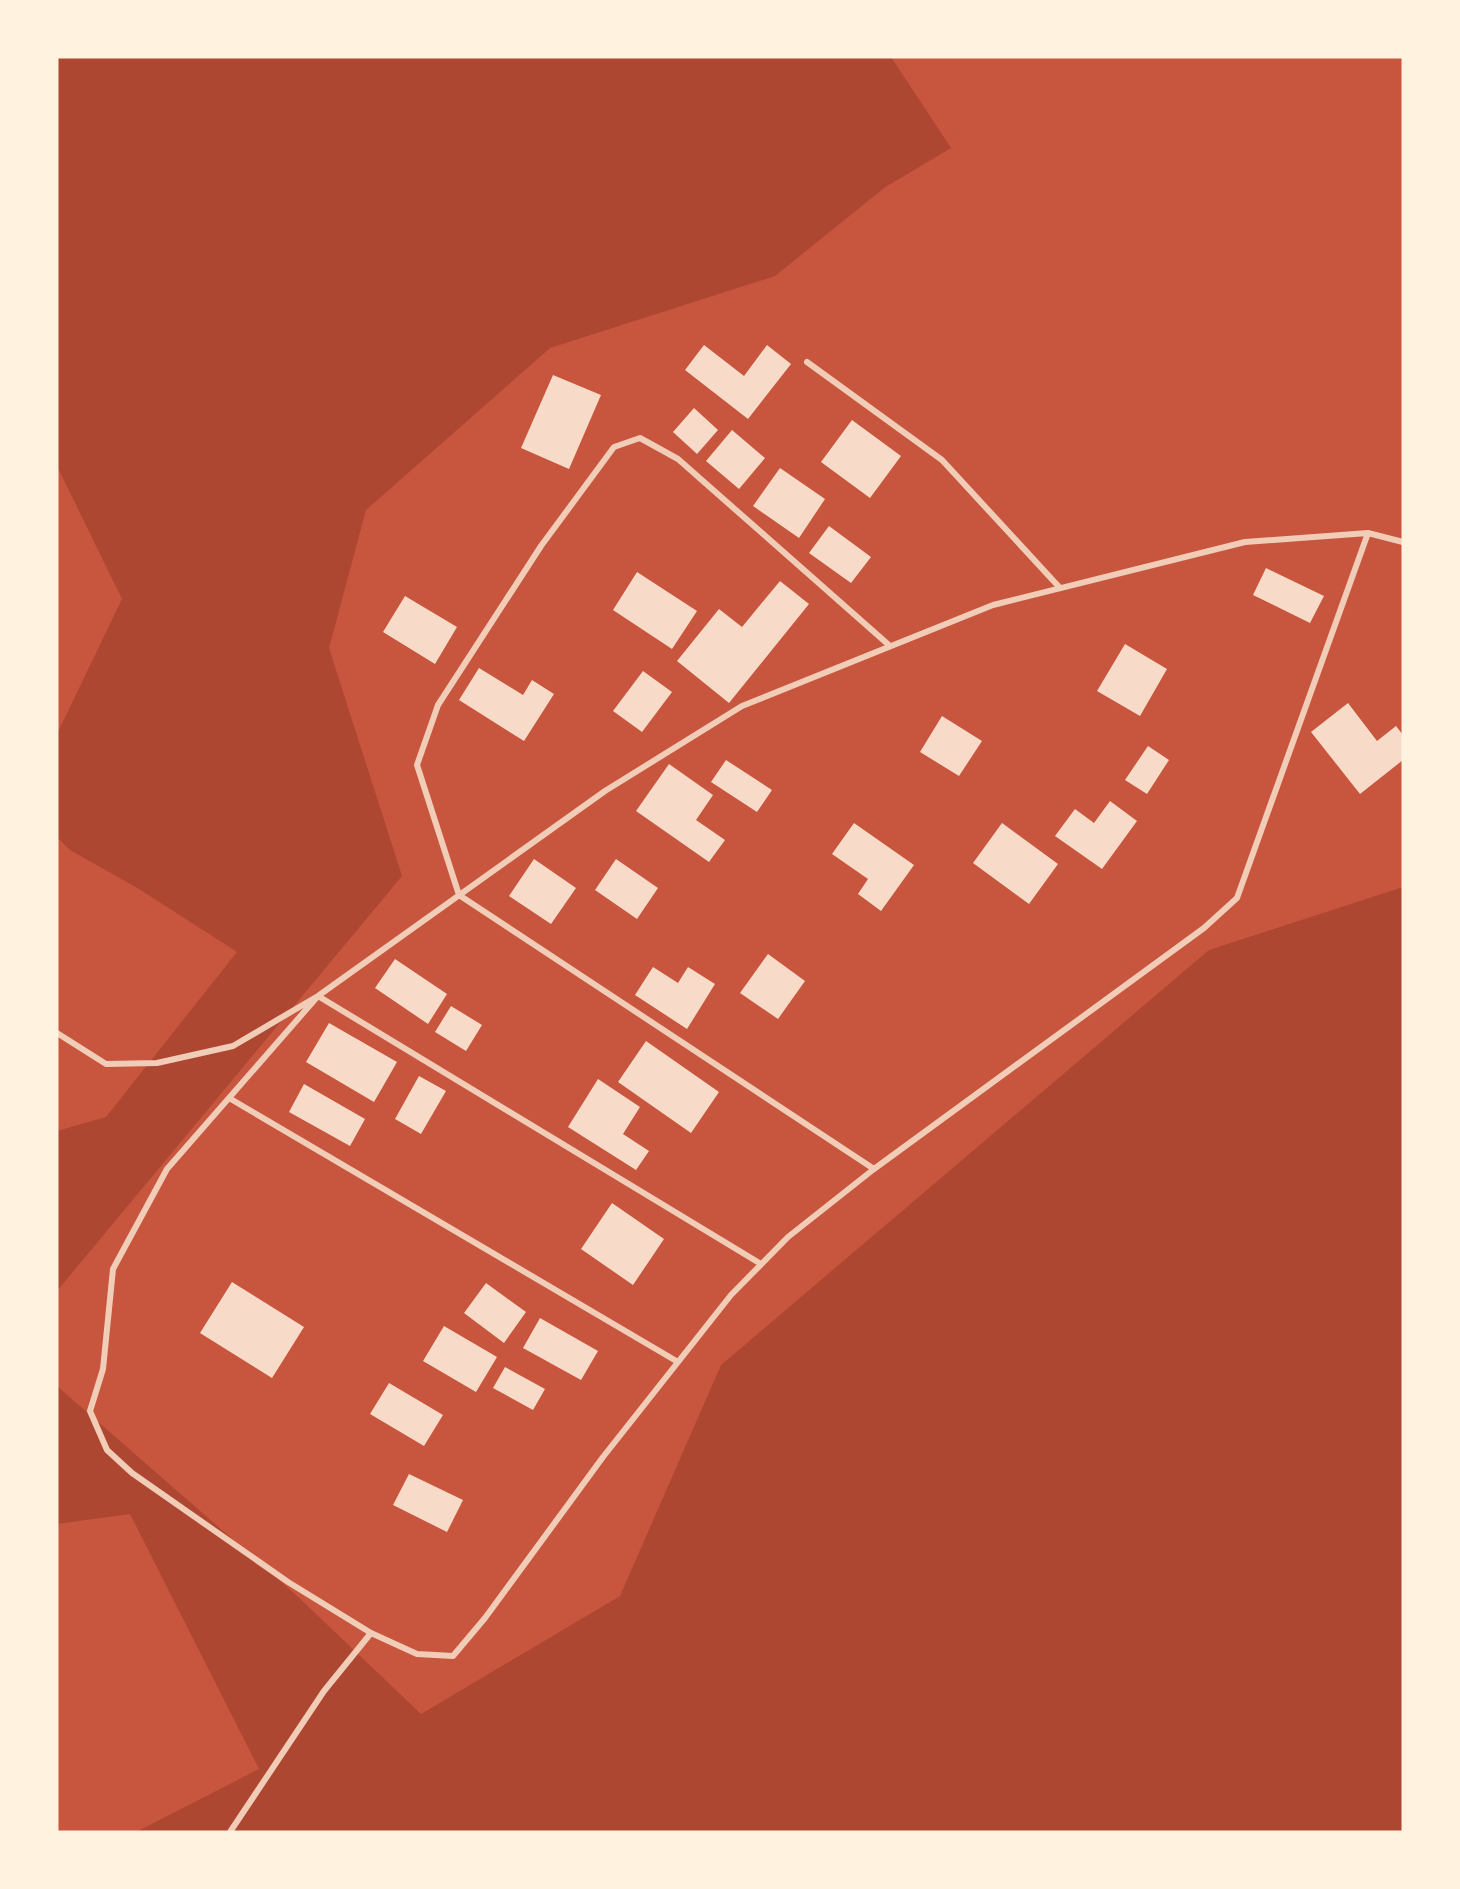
<svg xmlns="http://www.w3.org/2000/svg" width="1460" height="1889" font-family="Manrope,sans-serif">
	<rect width="100%" height="100%" fill="#c8553d"/>
	<path fill="#ae4732" d="M 57,57 L 891,57 L 951,148 L 884,188 L 775,276 L 550,348 L 366,510 L 329,648 L 402,876 L 57,1291 L 57,1131 L 106,1117 L 237,952 L 139,889 L 70,850 L 57,837 L 57,734 L 122,599 L 57,466 Z
		M 1403,887 L 1403,1832 L 136,1832 L 259,1769 L 130,1514 L 57,1524 L 57,1386 L 294,1593 L 421,1714 L 620,1596 L 721,1365 L 1209,950 Z"/>
	<path fill="#f7dbc8" d="M 704,345 L 744,376 L 767,345 L 791,364 L 748,419 L 685,370 Z
		M 553,375 L 601,395 L 569,469 L 521,448 Z
		M 694,408 L 718,430 L 697,454 L 673,432 Z
		M 852,420 L 901,456 L 870,498 L 821,462 Z
		M 732,430 L 765,458 L 739,489 L 706,461 Z
		M 780,468 L 825,499 L 799,538 L 753,506 Z
		M 829,526 L 871,557 L 851,583 L 809,553 Z
		M 1266,568 L 1324,596 L 1310,623 L 1253,595 Z
		M 637,572 L 697,611 L 672,649 L 613,610 Z
		M 780,581 L 809,604 L 729,703 L 677,661 L 719,609 L 742,627 Z
		M 405,596 L 457,627 L 435,664 L 383,632 Z
		M 1125,644 L 1167,669 L 1140,716 L 1097,691 Z
		M 479,668 L 523,695 L 532,680 L 554,694 L 524,741 L 459,700 Z
		M 643,671 L 672,692 L 642,732 L 613,711 Z
		M 1348,703 L 1377,741 L 1396,726 L 1403,735 L 1403,760 L 1360,794 L 1311,732 Z
		M 942,716 L 982,741 L 959,776 L 920,752 Z
		M 1148,746 L 1169,760 L 1147,794 L 1125,780 Z
		M 726,760 L 772,790 L 757,812 L 711,782 Z
		M 669,764 L 713,795 L 696,820 L 725,840 L 709,862 L 636,811 Z
		M 1110,801 L 1137,821 L 1102,869 L 1055,836 L 1075,809 L 1094,823 Z
		M 854,823 L 914,865 L 881,911 L 858,894 L 868,879 L 832,854 Z
		M 1002,823 L 1058,864 L 1029,904 L 973,863 Z
		M 534,859 L 576,888 L 551,924 L 509,896 Z
		M 616,859 L 658,888 L 637,919 L 595,890 Z
		M 768,954 L 805,981 L 778,1019 L 740,993 Z
		M 395,959 L 447,994 L 428,1024 L 375,988 Z
		M 653,967 L 678,983 L 688,967 L 715,984 L 687,1029 L 635,995 Z
		M 451,1006 L 482,1025 L 466,1051 L 435,1032 Z
		M 329,1023 L 397,1062 L 374,1102 L 306,1062 Z
		M 646,1041 L 719,1092 L 691,1133 L 618,1082 Z
		M 419,1076 L 446,1091 L 421,1134 L 395,1119 Z
		M 598,1079 L 640,1107 L 623,1134 L 649,1151 L 636,1170 L 568,1127 Z
		M 304,1084 L 365,1119 L 350,1146 L 289,1112 Z
		M 612,1203 L 664,1239 L 633,1285 L 581,1249 Z
		M 232,1282 L 304,1327 L 272,1378 L 200,1333 Z
		M 486,1283 L 526,1312 L 504,1343 L 464,1313 Z
		M 540,1318 L 598,1351 L 581,1380 L 523,1348 Z
		M 444,1326 L 497,1357 L 476,1392 L 423,1361 Z
		M 505,1367 L 545,1389 L 533,1410 L 493,1388 Z
		M 389,1383 L 443,1415 L 424,1446 L 370,1414 Z
		M 409,1474 L 463,1500 L 447,1532 L 393,1505 Z"/>
	<g fill="none" stroke-linecap="round" stroke-linejoin="round">
		<path stroke="#f1ccb7" stroke-width="6" d="M 807,362 L 942,460 L 1060,588
			M 318,996 L 167,1169 L 113,1269 L 103,1369 L 90,1411 L 107,1450 L 132,1473 L 288,1582 L 371,1633 L 417,1654 L 453,1656 L 485,1618 L 603,1457 L 731,1295 L 788,1237 L 874,1169 L 1204,928 L 1237,898 L 1368,533
			M 318,996 L 761,1264
			M 57,1033 L 106,1064 L 157,1063 L 233,1046 L 318,996 L 605,791 L 742,706 L 993,605 L 1245,542 L 1368,533 L 1403,542
			M 229,1098 L 678,1362
			M 874,1169 L 459,895 L 417,765 L 438,705 L 541,546 L 614,447 L 640,438 L 678,459 L 890,646
			M 230,1832 L 324,1691 L 371,1633"/>
	</g>
	<rect width="1460" height="1889" fill="none" stroke="#fff3e0" stroke-width="117"/>
</svg>
